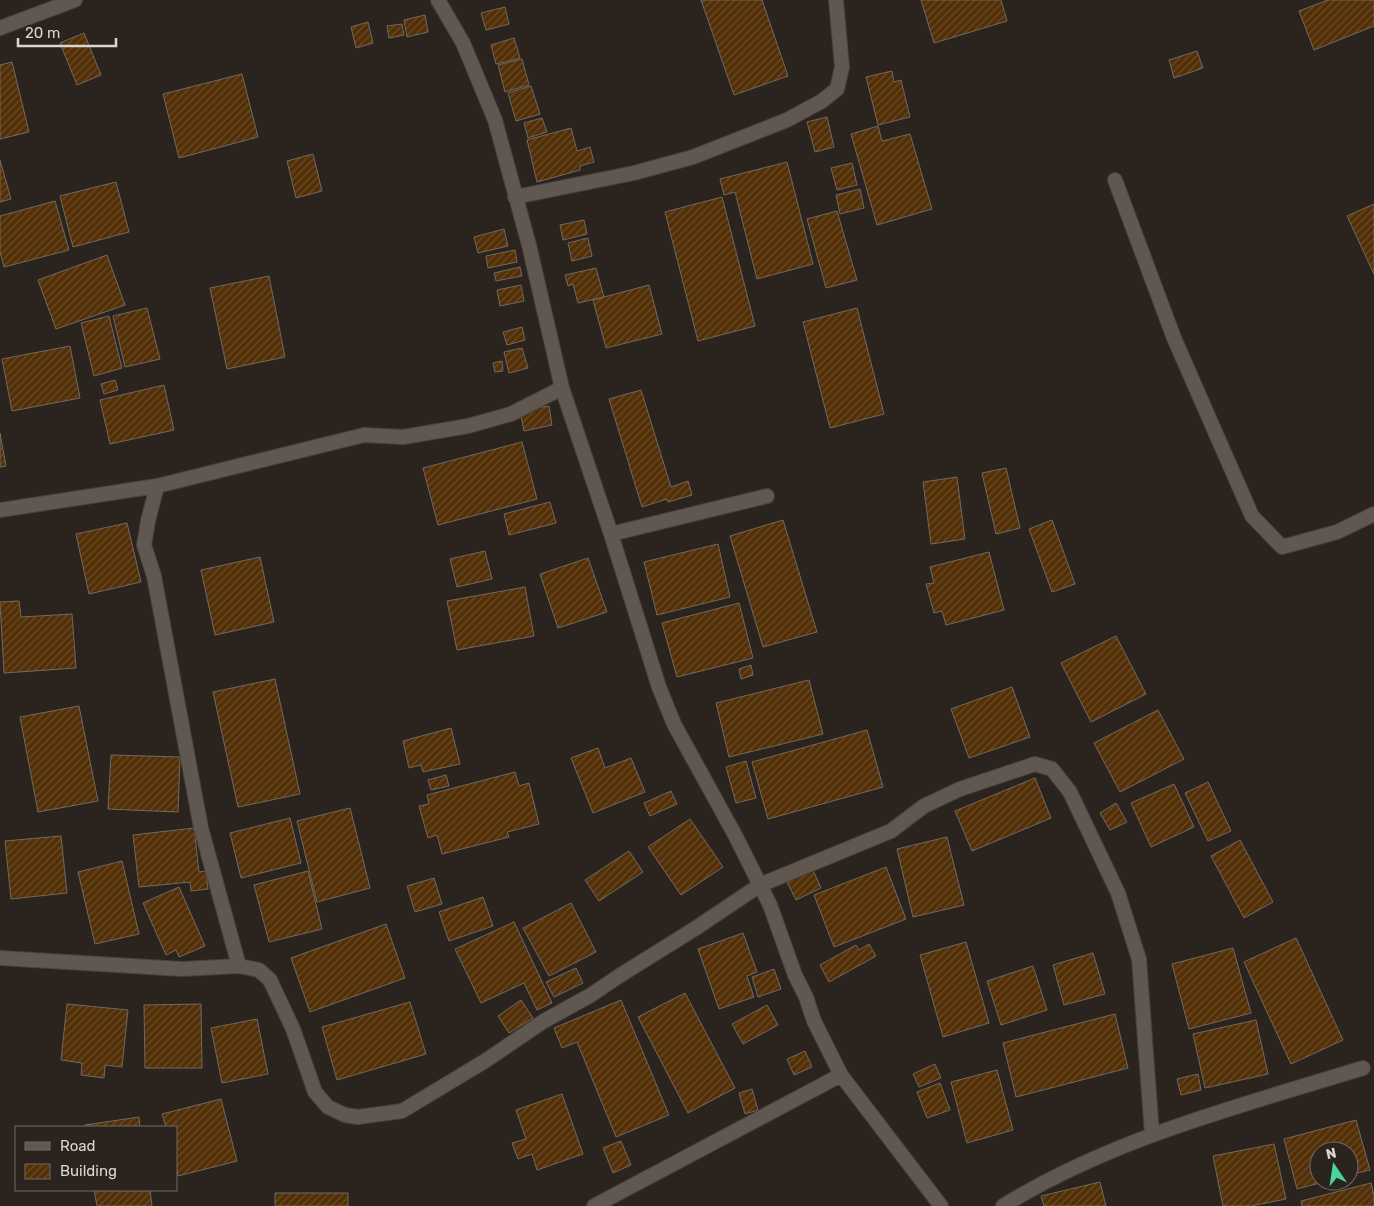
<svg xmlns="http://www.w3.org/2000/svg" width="1374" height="1206" font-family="Rubik,sans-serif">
	<defs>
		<pattern id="building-hatch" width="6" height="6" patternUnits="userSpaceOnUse" patternTransform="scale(1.25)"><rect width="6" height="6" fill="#522f06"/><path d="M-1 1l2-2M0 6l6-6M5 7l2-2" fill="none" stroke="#6a4c29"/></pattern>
	</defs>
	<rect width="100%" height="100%" fill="#2b241e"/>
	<path fill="url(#building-hatch)" stroke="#726962" d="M 701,0 L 762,0 L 788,76 L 734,95 Z
		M 921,0 L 1001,0 L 1007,21 L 934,43 Z
		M 1328,0 L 1374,0 L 1374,26 L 1314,50 L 1299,11 Z
		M 505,7 L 509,24 L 486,30 L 481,13 Z
		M 425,15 L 428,32 L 407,37 L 404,20 Z
		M 368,22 L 373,43 L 356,48 L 351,27 Z
		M 402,24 L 404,35 L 389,38 L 387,26 Z
		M 84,33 L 101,75 L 77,85 L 60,43 Z
		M 514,38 L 520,58 L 496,64 L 491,45 Z
		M 1197,51 L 1203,68 L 1174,78 L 1169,60 Z
		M 522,59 L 529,85 L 505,92 L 498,65 Z
		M 12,62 L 29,132 L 0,139 L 0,65 Z
		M 892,71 L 894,82 L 901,80 L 910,117 L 878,125 L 866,77 Z
		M 242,74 L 258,137 L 179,158 L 163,94 Z
		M 531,86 L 540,114 L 516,121 L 508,93 Z
		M 827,117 L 834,147 L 815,152 L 807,122 Z
		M 542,118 L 547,132 L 528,138 L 524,123 Z
		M 878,126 L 882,141 L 910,134 L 932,209 L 877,225 L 851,134 Z
		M 571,128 L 577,151 L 590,147 L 594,162 L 580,166 L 580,170 L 537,182 L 527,140 Z
		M 313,154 L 322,191 L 296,198 L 287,161 Z
		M 0,160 L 11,199 L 0,202 Z
		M 787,162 L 813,264 L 757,279 L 735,192 L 724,195 L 720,179 Z
		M 852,163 L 857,185 L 837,190 L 831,168 Z
		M 116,182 L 129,232 L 73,247 L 60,196 Z
		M 860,189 L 864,208 L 840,214 L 836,195 Z
		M 722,197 L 755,326 L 698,341 L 665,212 Z
		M 55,201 L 69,250 L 4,267 L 0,252 L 0,216 Z
		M 1374,204 L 1374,274 L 1347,216 Z
		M 837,211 L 857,280 L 826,288 L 807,219 Z
		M 584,220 L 587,234 L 563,240 L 560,225 Z
		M 504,229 L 508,246 L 478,253 L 474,237 Z
		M 588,238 L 592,256 L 572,261 L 568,243 Z
		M 515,250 L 517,262 L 488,268 L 486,256 Z
		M 107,255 L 125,305 L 56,329 L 38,280 Z
		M 520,267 L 522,276 L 496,281 L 494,273 Z
		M 596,268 L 604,297 L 578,303 L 573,284 L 568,286 L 565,275 Z
		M 269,276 L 285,357 L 227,369 L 210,288 Z
		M 521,285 L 524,301 L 500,306 L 497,290 Z
		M 649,285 L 662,334 L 606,348 L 593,300 Z
		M 147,308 L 160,359 L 125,367 L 113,316 Z
		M 857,308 L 884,414 L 830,428 L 803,322 Z
		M 109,316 L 122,368 L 94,376 L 81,323 Z
		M 522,327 L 525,340 L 507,345 L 503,332 Z
		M 70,346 L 80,398 L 12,411 L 2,359 Z
		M 522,348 L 528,368 L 509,373 L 504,352 Z
		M 502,361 L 503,371 L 495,372 L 493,363 Z
		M 115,380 L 118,390 L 104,394 L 101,384 Z
		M 164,385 L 174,430 L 110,444 L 100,400 Z
		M 641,390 L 671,487 L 688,481 L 692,495 L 668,502 L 667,499 L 642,507 L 609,399 Z
		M 549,406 L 552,425 L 524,431 L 520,411 Z
		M 0,433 L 6,466 L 0,467 Z
		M 522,442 L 537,499 L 438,525 L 423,468 Z
		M 1006,468 L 1020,528 L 996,534 L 982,473 Z
		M 957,477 L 965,539 L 931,544 L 923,482 Z
		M 550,502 L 556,523 L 509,535 L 504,514 Z
		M 783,520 L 817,632 L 763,647 L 730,536 Z
		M 1052,520 L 1075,584 L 1052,592 L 1029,529 Z
		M 127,523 L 141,582 L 89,594 L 76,534 Z
		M 718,544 L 730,597 L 657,615 L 644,562 Z
		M 485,551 L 492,579 L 457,587 L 450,559 Z
		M 989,552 L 1004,610 L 946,625 L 942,611 L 934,613 L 926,584 L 934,583 L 930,567 Z
		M 260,557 L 274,622 L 215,635 L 201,570 Z
		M 588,558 L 607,612 L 558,628 L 540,574 Z
		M 525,587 L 534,636 L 457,650 L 447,601 Z
		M 19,601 L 21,617 L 72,614 L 76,668 L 4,673 L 0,602 Z
		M 739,603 L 753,658 L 677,677 L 662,623 Z
		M 1116,636 L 1146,694 L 1091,722 L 1061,663 Z
		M 751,665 L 753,675 L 741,679 L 739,669 Z
		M 275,679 L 300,794 L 238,807 L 213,692 Z
		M 809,680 L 823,734 L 729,757 L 716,703 Z
		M 1012,687 L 1030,737 L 969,758 L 951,709 Z
		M 79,706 L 98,801 L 38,812 L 20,717 Z
		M 1158,710 L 1184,759 L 1120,792 L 1094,743 Z
		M 451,728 L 460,764 L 423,772 L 421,765 L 409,768 L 403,741 Z
		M 867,730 L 883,787 L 768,819 L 752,762 Z
		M 598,748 L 605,768 L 631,758 L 645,792 L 593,813 L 571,758 Z
		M 111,755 L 180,757 L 178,812 L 108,809 Z
		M 746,761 L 756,798 L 736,803 L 726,767 Z
		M 515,772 L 519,786 L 529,783 L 539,824 L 507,832 L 509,837 L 442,854 L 437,835 L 428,838 L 419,806 L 429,804 L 427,795 Z
		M 446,775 L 449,786 L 431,790 L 428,780 Z
		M 1035,778 L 1051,818 L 972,851 L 955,811 Z
		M 1208,782 L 1231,831 L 1208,841 L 1185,793 Z
		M 1174,784 L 1194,827 L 1151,847 L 1131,803 Z
		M 671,791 L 677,804 L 650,816 L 644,803 Z
		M 1116,803 L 1127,822 L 1110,830 L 1100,813 Z
		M 350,808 L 370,888 L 317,902 L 297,821 Z
		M 290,818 L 301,863 L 241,878 L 230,833 Z
		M 690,819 L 723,867 L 681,895 L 648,847 Z
		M 194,828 L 199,872 L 206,871 L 208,889 L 191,891 L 190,882 L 139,887 L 133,835 Z
		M 61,836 L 67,893 L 11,899 L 5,841 Z
		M 947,837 L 964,905 L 913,917 L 897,849 Z
		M 1240,840 L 1273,902 L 1244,918 L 1211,856 Z
		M 629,851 L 643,872 L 599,901 L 585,880 Z
		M 122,861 L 139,934 L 95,944 L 78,872 Z
		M 886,867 L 906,919 L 834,947 L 814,895 Z
		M 812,868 L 821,888 L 796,900 L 786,880 Z
		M 308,871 L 322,929 L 269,942 L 254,885 Z
		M 434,878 L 442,904 L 415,912 L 407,886 Z
		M 179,887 L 205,946 L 179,957 L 176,950 L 166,955 L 143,903 Z
		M 483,897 L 493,926 L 449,941 L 439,912 Z
		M 571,903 L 596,952 L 549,976 L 523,928 Z
		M 514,922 L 552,1003 L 537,1010 L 524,983 L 481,1003 L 455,949 Z
		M 386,924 L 405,978 L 310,1012 L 291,958 Z
		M 743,933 L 757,972 L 747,976 L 754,997 L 719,1009 L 698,949 Z
		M 1296,938 L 1343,1040 L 1291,1064 L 1244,962 Z
		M 966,942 L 989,1023 L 943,1037 L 920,955 Z
		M 869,944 L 876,956 L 829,982 L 820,965 L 856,945 L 859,950 Z
		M 1233,948 L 1251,1013 L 1189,1029 L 1172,964 Z
		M 1093,953 L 1105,994 L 1064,1005 L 1053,965 Z
		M 1033,966 L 1047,1010 L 1001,1025 L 987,981 Z
		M 576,968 L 583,983 L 554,997 L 546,982 Z
		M 774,969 L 781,989 L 758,997 L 752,977 Z
		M 685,993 L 735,1088 L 688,1113 L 638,1017 Z
		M 521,1000 L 533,1018 L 509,1033 L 498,1016 Z
		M 621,1000 L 669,1115 L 616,1137 L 577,1042 L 562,1048 L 554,1028 Z
		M 410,1002 L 426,1054 L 337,1080 L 322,1027 Z
		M 67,1004 L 128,1010 L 122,1067 L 105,1065 L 104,1078 L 81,1075 L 82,1063 L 61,1060 Z
		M 201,1004 L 202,1068 L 145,1068 L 144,1005 Z
		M 767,1005 L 778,1025 L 743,1044 L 732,1024 Z
		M 1115,1014 L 1128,1068 L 1016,1097 L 1003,1043 Z
		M 257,1019 L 268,1074 L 222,1083 L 211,1028 Z
		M 1256,1020 L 1268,1074 L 1205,1088 L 1193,1034 Z
		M 805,1051 L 812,1067 L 794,1075 L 787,1059 Z
		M 935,1064 L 941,1078 L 919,1087 L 913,1074 Z
		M 997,1070 L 1013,1130 L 967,1143 L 951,1082 Z
		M 1198,1074 L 1201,1090 L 1181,1095 L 1177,1079 Z
		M 940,1083 L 950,1110 L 927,1118 L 917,1092 Z
		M 752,1089 L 758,1110 L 745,1114 L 739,1093 Z
		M 562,1094 L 583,1154 L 537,1170 L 532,1154 L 518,1159 L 512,1143 L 526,1139 L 516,1110 Z
		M 221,1099 L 237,1161 L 178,1176 L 176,1168 L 176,1127 L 166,1127 L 162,1114 Z
		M 139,1117 L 140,1127 L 85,1127 L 85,1125 Z
		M 1356,1120 L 1370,1170 L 1349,1175 L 1349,1151 L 1319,1151 L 1319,1181 L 1327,1181 L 1297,1189 L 1284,1139 Z
		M 621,1141 L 631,1165 L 613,1173 L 603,1148 Z
		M 1274,1144 L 1286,1199 L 1251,1206 L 1223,1206 L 1213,1156 Z
		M 1100,1182 L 1106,1206 L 1044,1206 L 1041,1196 Z
		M 1371,1183 L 1374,1195 L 1374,1206 L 1302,1206 L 1301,1201 Z
		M 94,1190 L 150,1190 L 152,1206 L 97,1206 Z
		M 275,1193 L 348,1193 L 348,1206 L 275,1206 Z"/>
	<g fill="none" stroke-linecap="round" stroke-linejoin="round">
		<defs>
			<path id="minor" d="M 438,0 L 463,43 L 495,120 L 529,245 L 562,388 L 611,534 L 659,687 L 674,724 L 735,835 L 770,905 L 795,975 L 806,997 L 814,1021 L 841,1075 L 941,1206
				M 0,28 L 75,0
				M 1115,180 L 1174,338 L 1252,516 L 1282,547 L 1337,532 L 1374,514
				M 515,197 L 634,173 L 693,157 L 787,120 L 822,101 L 837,89 L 842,67 L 836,0
				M 157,486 L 148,521 L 144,545 L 154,576 L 201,828 L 239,966
				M 0,510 L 157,486 L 364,435 L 403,437 L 468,426 L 511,414 L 562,388
				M 611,534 L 767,496
				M 0,958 L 182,969 L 239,966 L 259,970 L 270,980 L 293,1029 L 315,1092 L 328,1107 L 345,1115 L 358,1117 L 402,1111 L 485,1061 L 544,1021 L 591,995 L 619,976 L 696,928 L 760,885 L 891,831 L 924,806 L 960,789 L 1035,764 L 1052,769 L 1070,792 L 1118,893 L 1139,959 L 1152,1134
				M 594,1206 L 841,1075
				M 1003,1206 C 1113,1138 1240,1106 1363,1068"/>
		</defs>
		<use href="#minor" stroke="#47413c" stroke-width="16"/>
		<use href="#minor" stroke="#605850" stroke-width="14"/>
	</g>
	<rect x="15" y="1126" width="162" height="65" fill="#2b241e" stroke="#716b66"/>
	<rect x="25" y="1142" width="25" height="8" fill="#605850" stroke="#716b66"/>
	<text x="60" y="1151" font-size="15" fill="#dad6d1">Road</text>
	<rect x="25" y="1164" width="25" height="15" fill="url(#building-hatch)" stroke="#716b66"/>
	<text x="60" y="1176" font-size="15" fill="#dad6d1">Building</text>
	<g transform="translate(1334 1166) rotate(347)"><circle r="24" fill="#2b241e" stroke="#716b66"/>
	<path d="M0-4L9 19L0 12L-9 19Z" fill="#49d49d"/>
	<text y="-8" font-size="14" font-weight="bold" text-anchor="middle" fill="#dad6d1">N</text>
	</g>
	<path d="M18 38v8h98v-8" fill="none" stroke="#dad6d1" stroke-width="2.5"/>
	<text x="25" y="38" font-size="15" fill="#dad6d1" stroke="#2b241e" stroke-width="4" paint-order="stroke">20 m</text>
</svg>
